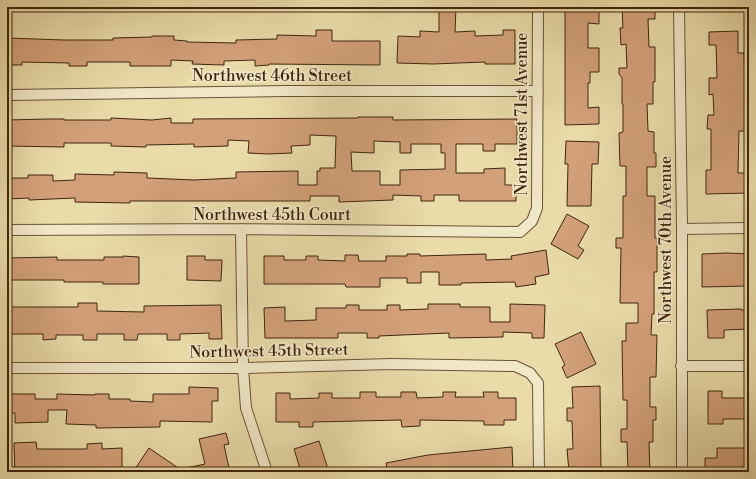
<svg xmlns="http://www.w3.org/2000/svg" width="756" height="479" font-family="'Libre Bodoni',serif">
	<rect width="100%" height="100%" fill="#eadca9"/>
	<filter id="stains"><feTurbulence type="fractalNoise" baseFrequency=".005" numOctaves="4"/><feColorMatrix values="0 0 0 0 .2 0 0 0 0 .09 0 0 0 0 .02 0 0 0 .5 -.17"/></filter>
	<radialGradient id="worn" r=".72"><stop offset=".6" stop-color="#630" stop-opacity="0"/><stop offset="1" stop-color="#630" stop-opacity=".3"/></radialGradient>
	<path fill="#d3a179" stroke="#41250f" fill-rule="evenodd" d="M 439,7 L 456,7 L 455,32 L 475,31 L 475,36 L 503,35 L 503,30 L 515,30 L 515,64 L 485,64 L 485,62 L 433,64 L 397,63 L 398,36 L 420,37 L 420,31 L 439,32 Z
		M 565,7 L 599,7 L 599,24 L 588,23 L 588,48 L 599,48 L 599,72 L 590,72 L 590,83 L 588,83 L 588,108 L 599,107 L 599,124 L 565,125 Z
		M 622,7 L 655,7 L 655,19 L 648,19 L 649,47 L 655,47 L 655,82 L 653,82 L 653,104 L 647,104 L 648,131 L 654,132 L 654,153 L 656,153 L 656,167 L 647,167 L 647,196 L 655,196 L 655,238 L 657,238 L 657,272 L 654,272 L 654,314 L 652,314 L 651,335 L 657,335 L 656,377 L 650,377 L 650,407 L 656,407 L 656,420 L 653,420 L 653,442 L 649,442 L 650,472 L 628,472 L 627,442 L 621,442 L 621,429 L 627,429 L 627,400 L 623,400 L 622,341 L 626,341 L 626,323 L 638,323 L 638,303 L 620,303 L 621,248 L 616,248 L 616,238 L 623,238 L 623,196 L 626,196 L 626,166 L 620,166 L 619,133 L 623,132 L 623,104 L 622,104 L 622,78 L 619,74 L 619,68 L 627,68 L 626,44 L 621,45 L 620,28 L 623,28 Z
		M 316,30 L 332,30 L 332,41 L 380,41 L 380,65 L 269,64 L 269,65 L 255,66 L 255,60 L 224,61 L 224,65 L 192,64 L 193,61 L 171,60 L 171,66 L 130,66 L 130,62 L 87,62 L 87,66 L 69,66 L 69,63 L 22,62 L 22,65 L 7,65 L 7,38 L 64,40 L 113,40 L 113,38 L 152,37 L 152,36 L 174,36 L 174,40 L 187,41 L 187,42 L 236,43 L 236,40 L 277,39 L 277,35 L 316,36 Z
		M 738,31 L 738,53 L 744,53 L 746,115 L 748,115 L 748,131 L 739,131 L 738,173 L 749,173 L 749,193 L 706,194 L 706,170 L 711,170 L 711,129 L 707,129 L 708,115 L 714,115 L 713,94 L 709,95 L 709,78 L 717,78 L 716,45 L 709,45 L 709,32 Z
		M 358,117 L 393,117 L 393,120 L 517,119 L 517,144 L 495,144 L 495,151 L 483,151 L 483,144 L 456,144 L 456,173 L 484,173 L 484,169 L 505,168 L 505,185 L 516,185 L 516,201 L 459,201 L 459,195 L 434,195 L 434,201 L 421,201 L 421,196 L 393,195 L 393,200 L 339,202 L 339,196 L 310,196 L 310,201 L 130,201 L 130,203 L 75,202 L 75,198 L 29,200 L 29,198 L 7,199 L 7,178 L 28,178 L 28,175 L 53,175 L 53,181 L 75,180 L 75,174 L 114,175 L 114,172 L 147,173 L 147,178 L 194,180 L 236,178 L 236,172 L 298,171 L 298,185 L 317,185 L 317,171 L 320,171 L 320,168 L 335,168 L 336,136 L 310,135 L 310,145 L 291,146 L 292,153 L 268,154 L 248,153 L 249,141 L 228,140 L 228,146 L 194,147 L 194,144 L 146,145 L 146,147 L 111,146 L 111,143 L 64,143 L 64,147 L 7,146 L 7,120 L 47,119 L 64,119 L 64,120 L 111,120 L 111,118 L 152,120 L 171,118 L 171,123 L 193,123 L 193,119 L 358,118 ZM 374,141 L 400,142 L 400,153 L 411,153 L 411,144 L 441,144 L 441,153 L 445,153 L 445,169 L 400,170 L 400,185 L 380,185 L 380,171 L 352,171 L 351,152 L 374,153 Z
		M 566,141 L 599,142 L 598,164 L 592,164 L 591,206 L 567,206 L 568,164 L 565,164 Z
		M 567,214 L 589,226 L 578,246 L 584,250 L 578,259 L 551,244 Z
		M 546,250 L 549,274 L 535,277 L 536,284 L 516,287 L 515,282 L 461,283 L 461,285 L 439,285 L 439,272 L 421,272 L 421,283 L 407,283 L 407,278 L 380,278 L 380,287 L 346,287 L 345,284 L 264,284 L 264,256 L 284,256 L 284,260 L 306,260 L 306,256 L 318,256 L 318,260 L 345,261 L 345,255 L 358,255 L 359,261 L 386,261 L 386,256 L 407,256 L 407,254 L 420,254 L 420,256 L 486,254 L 486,260 L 512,259 L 511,256 Z
		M 727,253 L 749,254 L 749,286 L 702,287 L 702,254 Z
		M 123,256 L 139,257 L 139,284 L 103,284 L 103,282 L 64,282 L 64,280 L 7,280 L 7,258 L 57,257 L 57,260 L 104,260 L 104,257 L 123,257 Z
		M 187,256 L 205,256 L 205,260 L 222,260 L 221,281 L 187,280 Z
		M 78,303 L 97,303 L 97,311 L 144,312 L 144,306 L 221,305 L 222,339 L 209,339 L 209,333 L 180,334 L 180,340 L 167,340 L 167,334 L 138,334 L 137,340 L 124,340 L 124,334 L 97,334 L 97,340 L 83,340 L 83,335 L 56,335 L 56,339 L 43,340 L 43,334 L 7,334 L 7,307 L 78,307 Z
		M 428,304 L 460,304 L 460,307 L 490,307 L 490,322 L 510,322 L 510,304 L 545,305 L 544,338 L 532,338 L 532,333 L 503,332 L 503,337 L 449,338 L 449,333 L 379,336 L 379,338 L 367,338 L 367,333 L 338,333 L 338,338 L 265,338 L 264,308 L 285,307 L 285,321 L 316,320 L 316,308 L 346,308 L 346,305 L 359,305 L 359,310 L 387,310 L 387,305 L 400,305 L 400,310 L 428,309 Z
		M 741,309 L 741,310 L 749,310 L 749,329 L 724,330 L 724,338 L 708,338 L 707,310 Z
		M 581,332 L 596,364 L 567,378 L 562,367 L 565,365 L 555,344 Z
		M 600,386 L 601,472 L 569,472 L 567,449 L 573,449 L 572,421 L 567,421 L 567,408 L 573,408 L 572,387 Z
		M 189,387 L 218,388 L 218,401 L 212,401 L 212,422 L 160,421 L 160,427 L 96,428 L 96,425 L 66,424 L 67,410 L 48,410 L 48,422 L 15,423 L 15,413 L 7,413 L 7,394 L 35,394 L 35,399 L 57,399 L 57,394 L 95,395 L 95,394 L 109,394 L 109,399 L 130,399 L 130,401 L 153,402 L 153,394 L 189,394 Z
		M 708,391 L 722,391 L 722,398 L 749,398 L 749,419 L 723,419 L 723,424 L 708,424 Z
		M 360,392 L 376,392 L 376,397 L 401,397 L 401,392 L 416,392 L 417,398 L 443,397 L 443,392 L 456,392 L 455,397 L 484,397 L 483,392 L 498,392 L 498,398 L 516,398 L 516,420 L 504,420 L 504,425 L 484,425 L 484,421 L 420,420 L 420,426 L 402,427 L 401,420 L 313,422 L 313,427 L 299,427 L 299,422 L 276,422 L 276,393 L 290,393 L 290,399 L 319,398 L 319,393 L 332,393 L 332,398 L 360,398 Z
		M 226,433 L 229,444 L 224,445 L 229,468 L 213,472 L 186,472 L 186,468 L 205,464 L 199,439 Z
		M 319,441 L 329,472 L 301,472 L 294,449 Z
		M 36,442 L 37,449 L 87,449 L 87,444 L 102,443 L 102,449 L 122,448 L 122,472 L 109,472 L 109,471 L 15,472 L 14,443 Z
		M 512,447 L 513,472 L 388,472 L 386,463 L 428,455 Z
		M 149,448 L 184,472 L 133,472 Z
		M 717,448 L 749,448 L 749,467 L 740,467 L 740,471 L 705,472 L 705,458 L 717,458 Z"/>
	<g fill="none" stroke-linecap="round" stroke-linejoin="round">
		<defs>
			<path id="minor" d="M 679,7 L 682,229 L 682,472
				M 7,95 L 284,91 L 538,91
				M 241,229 L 243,368 L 246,408 L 267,472
				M 682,229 L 749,228
				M 7,230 L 241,229 L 520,232 L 532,221 L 537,208 L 538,7
				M 681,366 L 749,366
				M 7,368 L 243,368 L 391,364 L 515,366 L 530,373 L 538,383 L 539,472"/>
		</defs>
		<use href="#minor" stroke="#6b5336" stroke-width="12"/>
		<use href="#minor" stroke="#f1e8c7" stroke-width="10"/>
	</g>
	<g text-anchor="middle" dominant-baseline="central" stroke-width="3.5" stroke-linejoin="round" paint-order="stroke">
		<g font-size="16" fill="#41250f" stroke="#f1e8c7">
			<text x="272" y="76">Northwest 46th Street</text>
			<text transform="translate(522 114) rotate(-90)">Northwest 71st Avenue</text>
			<text x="272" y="215">Northwest 45th Court</text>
			<text transform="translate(666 240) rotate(-90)">Northwest 70th Avenue</text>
			<text transform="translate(269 351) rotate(-1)">Northwest 45th Street</text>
		</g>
	</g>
	<rect width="756" height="479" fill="none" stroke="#eadca9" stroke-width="24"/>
	<rect x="8" y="8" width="740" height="463" fill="none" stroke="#41250f" stroke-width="2"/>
	<rect x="12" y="12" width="732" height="455" fill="none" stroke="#41250f"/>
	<rect width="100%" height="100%" filter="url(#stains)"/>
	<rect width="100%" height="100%" fill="url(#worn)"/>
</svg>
